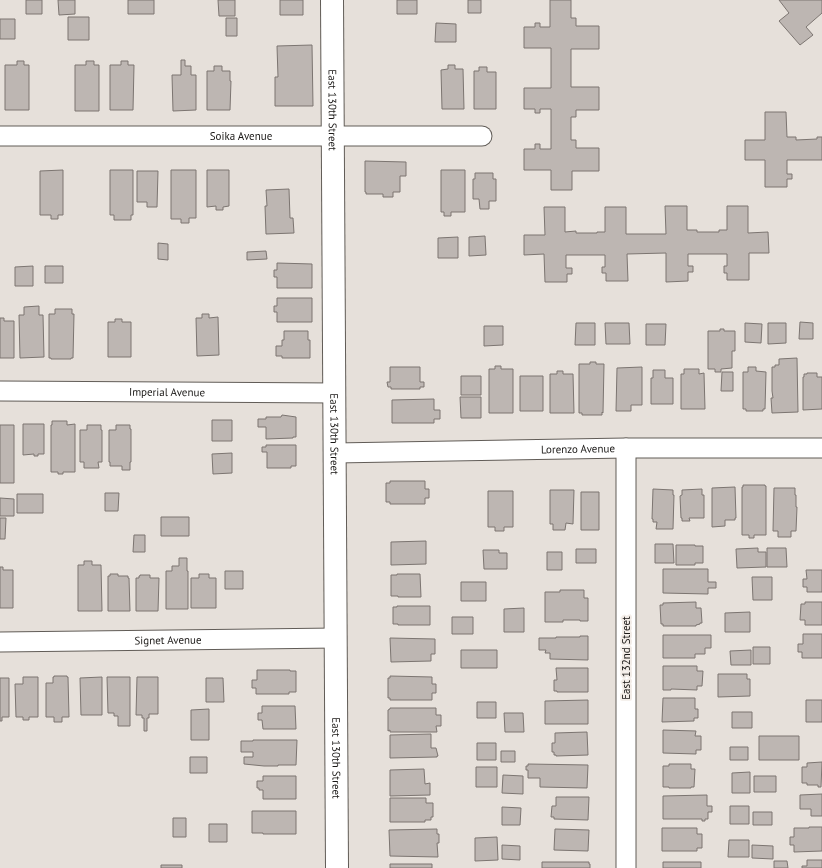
<svg xmlns="http://www.w3.org/2000/svg" width="822" height="868" font-family="'PT Sans',sans-serif">
	<rect width="100%" height="100%" fill="#e6e0da"/>
	<path fill="#bdb6b2" stroke="#7c7571" d="M 26,0 L 42,0 L 42,14 L 26,14 Z
		M 58,0 L 75,0 L 75,14 L 59,15 Z
		M 128,0 L 154,0 L 154,14 L 128,14 Z
		M 218,0 L 235,0 L 235,16 L 219,16 Z
		M 280,0 L 303,0 L 303,15 L 280,15 Z
		M 397,0 L 417,0 L 417,14 L 397,14 Z
		M 468,0 L 481,0 L 481,13 L 468,13 Z
		M 550,0 L 571,0 L 571,18 L 576,18 L 576,26 L 599,26 L 599,49 L 571,49 L 571,87 L 599,87 L 599,110 L 576,110 L 576,117 L 571,117 L 571,140 L 576,140 L 576,148 L 599,148 L 599,171 L 572,171 L 572,190 L 551,190 L 551,170 L 524,170 L 524,149 L 535,149 L 535,144 L 540,144 L 540,149 L 551,149 L 551,109 L 540,109 L 540,113 L 535,113 L 535,109 L 524,109 L 524,88 L 551,88 L 551,48 L 524,48 L 524,27 L 535,27 L 535,23 L 540,23 L 540,27 L 550,27 Z
		M 779,0 L 822,0 L 822,13 L 806,27 L 813,35 L 800,45 L 779,21 L 789,13 Z
		M 68,17 L 89,17 L 89,40 L 68,40 Z
		M 226,18 L 237,18 L 237,36 L 226,36 Z
		M 0,19 L 15,19 L 15,39 L 0,39 Z
		M 436,23 L 456,24 L 456,42 L 435,42 Z
		M 312,45 L 313,106 L 275,106 L 275,77 L 278,77 L 277,46 Z
		M 181,60 L 185,60 L 185,66 L 191,66 L 191,75 L 196,75 L 196,110 L 173,111 L 172,75 L 181,75 Z
		M 17,61 L 24,61 L 24,65 L 29,65 L 29,110 L 5,110 L 5,65 L 17,65 Z
		M 86,61 L 94,61 L 94,65 L 99,65 L 99,111 L 75,111 L 75,65 L 86,65 Z
		M 121,61 L 128,61 L 128,65 L 134,65 L 133,110 L 110,110 L 110,65 L 121,65 Z
		M 448,65 L 455,65 L 455,69 L 463,69 L 464,109 L 442,109 L 441,70 L 448,69 Z
		M 214,66 L 222,66 L 222,71 L 230,71 L 230,81 L 231,81 L 230,110 L 207,110 L 207,71 L 214,71 Z
		M 479,67 L 487,67 L 487,72 L 496,72 L 496,109 L 474,109 L 474,71 L 479,71 Z
		M 765,112 L 786,112 L 787,137 L 796,137 L 796,140 L 817,139 L 817,137 L 822,137 L 822,160 L 787,160 L 787,174 L 792,174 L 792,179 L 787,179 L 787,187 L 765,187 L 765,160 L 745,160 L 745,140 L 765,140 Z
		M 365,161 L 406,162 L 406,176 L 400,176 L 400,192 L 393,192 L 393,197 L 383,197 L 383,194 L 366,194 L 366,192 L 365,192 Z
		M 63,170 L 63,215 L 58,215 L 58,219 L 51,219 L 51,215 L 40,215 L 40,171 Z
		M 110,170 L 133,170 L 133,215 L 131,215 L 131,220 L 114,220 L 114,215 L 110,215 Z
		M 171,170 L 196,170 L 196,218 L 189,218 L 189,223 L 181,223 L 181,219 L 171,219 Z
		M 207,170 L 229,170 L 229,206 L 223,207 L 223,210 L 216,210 L 216,206 L 207,207 Z
		M 441,170 L 465,170 L 465,212 L 451,212 L 451,216 L 444,216 L 444,212 L 441,212 Z
		M 137,171 L 158,171 L 157,207 L 147,207 L 147,202 L 137,202 Z
		M 475,173 L 493,173 L 493,179 L 496,179 L 496,201 L 489,201 L 489,209 L 480,209 L 479,199 L 473,199 L 473,179 L 475,179 Z
		M 289,189 L 290,218 L 293,218 L 294,233 L 266,234 L 265,206 L 267,206 L 266,190 Z
		M 665,206 L 687,206 L 687,230 L 697,230 L 697,232 L 719,232 L 719,230 L 727,230 L 727,206 L 748,206 L 748,233 L 768,232 L 769,253 L 749,253 L 749,280 L 727,280 L 727,273 L 724,273 L 724,266 L 727,266 L 727,254 L 688,254 L 688,266 L 693,266 L 693,272 L 688,272 L 688,281 L 666,282 L 666,253 L 627,254 L 628,281 L 606,281 L 606,273 L 602,273 L 602,267 L 605,267 L 605,255 L 566,255 L 566,268 L 572,268 L 572,274 L 567,274 L 567,282 L 545,282 L 544,254 L 524,255 L 524,235 L 545,235 L 544,207 L 565,207 L 565,232 L 576,231 L 576,233 L 597,233 L 597,232 L 605,232 L 605,207 L 626,207 L 626,234 L 666,234 Z
		M 485,236 L 486,255 L 469,256 L 469,237 Z
		M 458,237 L 458,258 L 438,258 L 438,238 Z
		M 158,243 L 168,244 L 168,260 L 158,259 Z
		M 266,251 L 267,259 L 247,260 L 247,252 Z
		M 277,263 L 312,264 L 312,288 L 277,288 L 277,277 L 274,277 L 274,270 L 277,270 Z
		M 33,266 L 33,286 L 15,286 L 15,267 Z
		M 45,266 L 63,266 L 63,283 L 45,283 Z
		M 277,298 L 312,298 L 312,322 L 277,322 L 277,312 L 274,312 L 274,306 L 277,306 Z
		M 39,306 L 39,315 L 43,315 L 44,357 L 20,358 L 19,315 L 24,315 L 24,307 Z
		M 55,309 L 72,309 L 72,314 L 74,314 L 73,358 L 71,358 L 71,359 L 51,359 L 51,358 L 49,358 L 49,314 L 55,314 Z
		M 202,314 L 209,314 L 209,318 L 218,317 L 219,355 L 197,356 L 196,318 L 202,318 Z
		M 0,318 L 4,318 L 4,321 L 14,321 L 14,358 L 0,358 Z
		M 115,319 L 122,319 L 122,322 L 131,322 L 131,357 L 108,357 L 108,322 L 115,322 Z
		M 800,322 L 813,323 L 813,339 L 799,339 Z
		M 576,323 L 595,323 L 595,345 L 575,345 Z
		M 605,323 L 629,323 L 630,344 L 606,344 Z
		M 745,323 L 762,324 L 761,343 L 745,342 Z
		M 768,323 L 786,323 L 786,343 L 768,344 Z
		M 646,324 L 666,324 L 665,345 L 646,345 Z
		M 484,326 L 503,326 L 503,345 L 484,346 Z
		M 720,329 L 724,329 L 724,331 L 735,331 L 735,351 L 732,351 L 732,368 L 721,369 L 721,372 L 715,372 L 715,369 L 708,369 L 708,331 L 720,331 Z
		M 284,331 L 308,331 L 308,340 L 310,340 L 310,358 L 282,358 L 282,356 L 276,356 L 276,346 L 282,346 L 282,340 L 284,340 Z
		M 797,358 L 798,412 L 772,413 L 771,398 L 773,398 L 772,391 L 772,367 L 775,367 L 775,365 L 779,365 L 779,359 Z
		M 590,362 L 596,362 L 596,364 L 604,364 L 603,413 L 602,412 L 602,415 L 582,415 L 582,413 L 579,413 L 579,364 L 590,364 Z
		M 495,366 L 501,366 L 501,369 L 513,369 L 513,413 L 489,413 L 489,369 L 495,369 Z
		M 390,367 L 420,367 L 420,382 L 424,382 L 424,387 L 420,387 L 420,389 L 391,389 L 391,387 L 388,387 L 387,382 L 390,382 Z
		M 642,367 L 642,405 L 631,405 L 631,411 L 616,411 L 617,368 Z
		M 748,367 L 756,367 L 756,371 L 766,372 L 765,409 L 763,409 L 763,411 L 746,411 L 746,409 L 743,409 L 743,372 L 748,372 Z
		M 684,369 L 699,369 L 699,374 L 704,373 L 705,409 L 681,409 L 681,374 L 684,374 Z
		M 653,370 L 665,370 L 665,378 L 673,378 L 673,404 L 651,404 L 651,378 L 653,378 Z
		M 557,371 L 563,371 L 563,374 L 573,374 L 574,413 L 550,413 L 550,374 L 557,374 Z
		M 722,372 L 733,372 L 733,391 L 721,391 Z
		M 807,373 L 817,373 L 817,377 L 822,377 L 822,409 L 803,410 L 803,377 L 804,377 L 804,374 L 807,374 Z
		M 461,376 L 481,376 L 481,395 L 461,395 Z
		M 520,376 L 543,376 L 543,411 L 520,411 Z
		M 460,397 L 481,397 L 481,418 L 461,418 Z
		M 434,399 L 434,410 L 440,410 L 440,419 L 434,419 L 434,423 L 392,423 L 392,400 Z
		M 282,415 L 296,417 L 296,437 L 293,437 L 293,438 L 266,439 L 266,427 L 258,427 L 258,419 L 266,419 L 266,417 L 281,417 Z
		M 212,420 L 232,420 L 232,441 L 212,441 Z
		M 52,421 L 67,421 L 67,425 L 75,424 L 75,472 L 63,472 L 63,474 L 58,474 L 58,472 L 51,472 L 51,425 L 52,425 Z
		M 23,424 L 44,424 L 44,454 L 38,454 L 38,456 L 34,456 L 34,454 L 23,455 Z
		M 0,425 L 14,425 L 14,483 L 0,483 Z
		M 87,425 L 101,425 L 101,430 L 102,430 L 102,462 L 98,462 L 99,468 L 84,468 L 84,462 L 80,462 L 80,430 L 87,430 Z
		M 116,425 L 130,425 L 130,429 L 131,429 L 131,462 L 130,462 L 130,470 L 122,470 L 122,466 L 110,466 L 110,462 L 109,462 L 109,430 L 116,430 Z
		M 266,445 L 296,445 L 296,466 L 291,466 L 291,468 L 267,468 L 267,452 L 262,452 L 262,447 L 266,447 Z
		M 232,453 L 232,473 L 213,474 L 212,454 Z
		M 390,481 L 425,481 L 425,489 L 429,489 L 429,498 L 425,498 L 425,504 L 390,504 L 390,502 L 386,502 L 386,483 L 390,483 Z
		M 743,485 L 765,485 L 765,486 L 766,486 L 766,535 L 754,535 L 754,538 L 749,538 L 749,535 L 742,535 L 742,487 L 743,487 Z
		M 735,487 L 736,518 L 735,518 L 735,520 L 725,520 L 725,526 L 712,527 L 712,488 Z
		M 774,488 L 795,488 L 795,495 L 796,495 L 796,507 L 797,507 L 796,531 L 791,531 L 791,537 L 778,537 L 778,531 L 773,531 Z
		M 653,489 L 673,490 L 673,495 L 674,495 L 673,529 L 656,529 L 657,522 L 653,522 L 653,519 L 652,519 Z
		M 702,489 L 702,495 L 704,495 L 704,518 L 689,518 L 690,521 L 682,521 L 682,518 L 681,518 L 680,496 L 682,495 L 682,490 Z
		M 550,490 L 574,490 L 573,524 L 566,523 L 565,530 L 553,530 L 553,524 L 550,524 Z
		M 488,491 L 513,491 L 513,527 L 504,527 L 504,531 L 495,531 L 495,527 L 488,527 Z
		M 581,492 L 599,492 L 599,530 L 581,530 Z
		M 105,493 L 119,493 L 118,511 L 105,511 Z
		M 17,494 L 43,494 L 43,513 L 17,513 Z
		M 0,498 L 14,499 L 14,516 L 0,516 Z
		M 161,517 L 189,517 L 189,536 L 161,536 Z
		M 0,518 L 6,518 L 5,539 L 0,539 Z
		M 134,535 L 145,535 L 145,552 L 133,552 Z
		M 426,541 L 426,564 L 391,565 L 391,542 Z
		M 655,544 L 673,544 L 674,563 L 655,563 Z
		M 676,545 L 695,545 L 695,546 L 703,546 L 703,563 L 695,563 L 695,565 L 676,565 Z
		M 758,548 L 758,552 L 766,552 L 766,567 L 737,568 L 736,549 Z
		M 767,548 L 786,548 L 787,567 L 767,567 Z
		M 576,549 L 596,549 L 596,563 L 576,563 Z
		M 483,550 L 499,550 L 499,553 L 507,553 L 507,569 L 484,569 Z
		M 547,552 L 562,552 L 562,570 L 547,570 Z
		M 179,558 L 187,558 L 187,571 L 188,571 L 188,609 L 166,609 L 166,571 L 172,571 L 172,566 L 179,566 Z
		M 84,561 L 92,561 L 92,565 L 101,565 L 102,611 L 78,611 L 78,565 L 84,565 Z
		M 0,567 L 3,567 L 3,570 L 13,570 L 13,608 L 0,608 Z
		M 663,569 L 708,569 L 708,582 L 716,582 L 716,588 L 708,588 L 708,594 L 663,593 Z
		M 806,570 L 822,570 L 822,592 L 807,592 L 807,587 L 803,587 L 803,579 L 807,579 Z
		M 225,571 L 243,571 L 243,589 L 225,589 Z
		M 110,574 L 118,574 L 118,576 L 128,576 L 128,578 L 129,578 L 130,611 L 108,611 L 108,576 L 110,576 Z
		M 199,574 L 209,574 L 209,578 L 216,578 L 216,608 L 191,608 L 191,578 L 199,578 Z
		M 397,574 L 420,574 L 421,597 L 398,597 L 398,596 L 391,596 L 391,575 L 397,575 Z
		M 140,575 L 150,575 L 150,578 L 159,578 L 158,611 L 136,611 L 136,578 L 139,578 L 139,576 L 140,576 Z
		M 752,577 L 772,577 L 772,600 L 753,600 Z
		M 461,582 L 486,582 L 486,601 L 461,601 Z
		M 560,590 L 584,590 L 584,598 L 588,598 L 588,621 L 580,621 L 580,620 L 563,620 L 563,622 L 545,622 L 545,592 L 560,592 Z
		M 696,602 L 696,608 L 701,608 L 702,623 L 700,623 L 700,624 L 696,625 L 696,626 L 663,626 L 663,624 L 661,624 L 660,605 L 663,605 L 663,603 Z
		M 805,602 L 822,602 L 822,625 L 805,625 L 805,620 L 800,620 L 801,604 L 805,604 Z
		M 397,606 L 430,606 L 430,625 L 398,625 L 398,624 L 393,624 L 393,607 L 397,607 Z
		M 524,608 L 524,632 L 504,632 L 504,609 Z
		M 750,612 L 750,632 L 725,632 L 725,613 Z
		M 452,617 L 473,617 L 473,634 L 452,634 Z
		M 803,634 L 822,634 L 822,658 L 802,658 L 802,652 L 798,652 L 798,644 L 803,644 Z
		M 663,635 L 711,635 L 711,648 L 705,648 L 705,654 L 695,654 L 695,658 L 663,658 Z
		M 580,636 L 588,636 L 588,660 L 550,659 L 550,653 L 545,653 L 546,650 L 539,650 L 539,638 L 556,638 L 556,637 L 580,637 Z
		M 390,638 L 435,639 L 435,654 L 431,654 L 431,661 L 391,662 Z
		M 753,647 L 770,647 L 770,664 L 753,664 Z
		M 461,650 L 497,650 L 497,668 L 461,668 Z
		M 751,650 L 751,665 L 731,665 L 730,651 Z
		M 663,666 L 697,666 L 697,671 L 703,671 L 702,686 L 697,686 L 697,690 L 671,689 L 671,690 L 663,690 Z
		M 556,668 L 588,668 L 588,692 L 557,692 L 557,691 L 554,691 L 554,680 L 557,680 Z
		M 257,670 L 290,670 L 290,671 L 296,671 L 296,692 L 289,692 L 289,694 L 256,694 L 256,688 L 252,688 L 252,680 L 257,680 Z
		M 718,674 L 747,674 L 747,679 L 750,679 L 750,696 L 718,697 Z
		M 54,676 L 67,676 L 67,677 L 68,677 L 69,717 L 62,717 L 62,722 L 54,722 L 54,717 L 46,717 L 46,683 L 53,683 L 53,677 L 54,677 Z
		M 390,676 L 432,677 L 432,684 L 436,684 L 436,693 L 432,693 L 432,700 L 390,700 L 390,698 L 388,698 L 388,678 L 390,678 Z
		M 23,677 L 38,677 L 38,717 L 29,717 L 29,720 L 23,720 L 23,717 L 16,717 L 15,684 L 23,684 Z
		M 102,677 L 102,715 L 81,715 L 80,678 Z
		M 107,677 L 130,677 L 130,726 L 118,726 L 118,716 L 114,716 L 114,713 L 108,713 Z
		M 137,677 L 158,677 L 158,714 L 149,714 L 149,718 L 147,718 L 147,731 L 144,731 L 144,718 L 142,718 L 142,715 L 136,715 Z
		M 0,678 L 9,678 L 9,717 L 2,717 L 2,721 L 0,721 Z
		M 206,678 L 223,678 L 224,702 L 206,702 Z
		M 663,698 L 695,698 L 695,709 L 698,709 L 698,718 L 694,718 L 694,721 L 662,722 Z
		M 588,700 L 588,724 L 545,724 L 545,701 Z
		M 806,700 L 822,700 L 822,722 L 806,722 Z
		M 477,702 L 496,702 L 496,718 L 477,718 Z
		M 262,706 L 295,706 L 296,729 L 263,729 L 262,720 L 258,720 L 258,713 L 262,713 Z
		M 390,708 L 436,708 L 436,715 L 441,715 L 441,726 L 436,726 L 437,732 L 390,732 L 390,730 L 388,731 L 388,710 L 390,709 Z
		M 209,709 L 209,740 L 191,740 L 191,710 Z
		M 732,712 L 752,712 L 752,728 L 732,728 Z
		M 504,713 L 523,713 L 524,732 L 505,732 Z
		M 663,730 L 696,731 L 695,736 L 701,736 L 701,750 L 696,750 L 696,754 L 663,753 Z
		M 587,732 L 588,755 L 556,756 L 556,755 L 554,755 L 554,752 L 552,752 L 552,743 L 555,743 L 555,733 Z
		M 431,734 L 431,748 L 436,748 L 438,756 L 437,756 L 437,757 L 390,758 L 390,735 Z
		M 759,736 L 799,736 L 799,760 L 759,760 Z
		M 253,740 L 297,740 L 296,765 L 278,765 L 278,766 L 264,766 L 244,764 L 244,757 L 253,757 L 253,752 L 241,752 L 241,741 L 253,741 Z
		M 477,743 L 496,743 L 496,760 L 477,760 Z
		M 730,747 L 748,747 L 748,760 L 730,760 Z
		M 501,751 L 515,751 L 515,762 L 501,762 Z
		M 190,757 L 207,757 L 207,773 L 190,773 Z
		M 822,762 L 821,787 L 818,787 L 818,785 L 807,785 L 807,783 L 802,783 L 802,767 L 807,767 L 807,763 Z
		M 528,764 L 588,765 L 587,788 L 540,787 L 540,778 L 528,778 L 528,770 L 526,770 L 526,766 L 528,766 Z
		M 669,764 L 691,764 L 691,769 L 695,769 L 694,787 L 691,787 L 691,788 L 669,788 L 669,787 L 663,787 L 663,766 L 669,766 Z
		M 476,767 L 497,767 L 497,787 L 476,787 Z
		M 424,769 L 425,784 L 430,783 L 430,795 L 390,796 L 390,770 Z
		M 750,772 L 750,793 L 732,793 L 732,773 Z
		M 503,775 L 523,776 L 523,794 L 502,793 Z
		M 263,776 L 296,776 L 296,799 L 263,799 L 263,790 L 259,790 L 259,788 L 257,788 L 257,781 L 263,781 Z
		M 754,776 L 776,776 L 776,792 L 754,792 Z
		M 822,794 L 822,816 L 811,816 L 811,809 L 800,809 L 800,795 Z
		M 707,795 L 707,806 L 712,806 L 712,812 L 708,812 L 708,819 L 705,819 L 705,821 L 702,821 L 702,819 L 663,819 L 663,796 Z
		M 556,797 L 589,797 L 588,820 L 554,819 L 554,817 L 551,817 L 552,806 L 556,806 Z
		M 390,798 L 426,798 L 426,803 L 433,803 L 433,817 L 431,817 L 431,820 L 425,820 L 425,822 L 390,822 Z
		M 730,806 L 749,806 L 749,824 L 730,824 Z
		M 502,807 L 521,808 L 520,825 L 502,825 Z
		M 252,811 L 296,811 L 296,834 L 263,834 L 263,833 L 252,833 Z
		M 753,812 L 772,812 L 772,825 L 753,825 Z
		M 173,818 L 186,818 L 186,837 L 173,837 Z
		M 209,824 L 227,824 L 227,842 L 209,842 Z
		M 809,827 L 822,827 L 822,851 L 794,852 L 794,845 L 790,845 L 790,837 L 794,837 L 794,828 L 809,828 Z
		M 662,828 L 697,828 L 697,834 L 702,834 L 702,848 L 697,848 L 697,851 L 662,851 Z
		M 437,829 L 437,834 L 439,834 L 439,843 L 437,843 L 438,857 L 390,856 L 389,830 Z
		M 555,829 L 589,830 L 588,851 L 554,850 Z
		M 497,837 L 498,860 L 475,861 L 475,838 Z
		M 729,840 L 749,840 L 749,857 L 728,857 Z
		M 502,845 L 520,846 L 520,860 L 502,859 Z
		M 752,845 L 773,846 L 773,859 L 752,858 Z
		M 807,860 L 822,860 L 822,868 L 802,868 L 802,866 L 807,866 Z
		M 774,861 L 787,861 L 788,868 L 774,868 Z
		M 542,862 L 589,862 L 589,864 L 590,864 L 590,868 L 542,868 Z
		M 663,862 L 701,862 L 701,868 L 663,868 Z
		M 390,864 L 432,864 L 432,868 L 390,868 Z
		M 161,865 L 182,865 L 182,868 L 161,868 Z"/>
	<g fill="none" stroke-linecap="round" stroke-linejoin="round">
		<defs>
			<g id="minor">
				<path id="s1" d="M 0,136 L 482,136"/>
				<path id="s2" d="M 0,391 L 335,393"/>
				<path d="M 626,448 L 626,868"/>
				<path id="s3" d="M 335,453 L 626,448 L 822,448"/>
				<path id="s4" d="M 0,642 L 336,638"/>
			</g>
			<g id="tertiary">
				<path id="s5" d="M 332,0 L 337,868"/>
			</g>
		</defs>
		<use href="#minor" stroke="#615c57" stroke-width="21"/>
		<use href="#tertiary" stroke="#615c57" stroke-width="24"/>
		<use href="#minor" stroke="#fff" stroke-width="19"/>
		<use href="#tertiary" stroke="#fff" stroke-width="22"/>
	</g>
	<g text-anchor="middle" dominant-baseline="central" stroke-width="4" stroke-linejoin="round" paint-order="stroke">
		<g font-size="11" fill="#1a1816" stroke="#f3ede8">
			<text stroke="none"><textPath href="#s5" startOffset="110">East 130th Street</textPath></text>
			<text stroke="none"><textPath href="#s1" startOffset="241">Soika Avenue</textPath></text>
			<text stroke="none"><textPath href="#s2" startOffset="167">Imperial Avenue</textPath></text>
			<text stroke="none"><textPath href="#s5" startOffset="434">East 130th Street</textPath></text>
			<text stroke="none"><textPath href="#s3" startOffset="243">Lorenzo Avenue</textPath></text>
			<text stroke="none"><textPath href="#s4" startOffset="168">Signet Avenue</textPath></text>
			<text transform="translate(626 658) rotate(-90)">East 132nd Street</text>
			<text stroke="none"><textPath href="#s5" startOffset="758">East 130th Street</textPath></text>
		</g>
	</g>
</svg>
